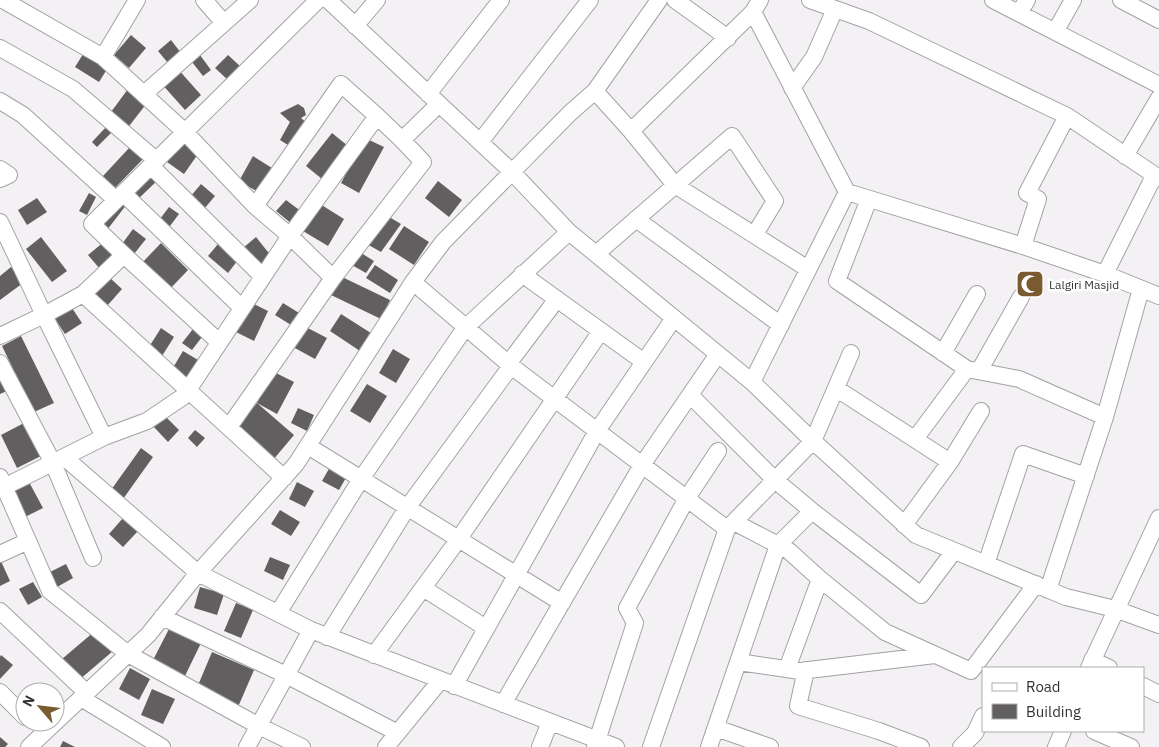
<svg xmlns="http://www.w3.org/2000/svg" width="1159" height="747" font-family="'IBM Plex Sans',sans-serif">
	<rect width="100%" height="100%" fill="#f3f1f3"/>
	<path fill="#625f61" d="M 131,35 L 146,48 L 129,68 L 114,55 Z
		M 171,40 L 181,53 L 168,63 L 158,51 Z
		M 85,51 L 109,66 L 99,82 L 75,67 Z
		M 197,51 L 211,70 L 203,76 L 188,57 Z
		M 228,55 L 241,67 L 229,81 L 215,68 Z
		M 177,68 L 201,95 L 185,110 L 160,82 Z
		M 128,89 L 147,103 L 126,130 L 108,116 Z
		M 298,104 L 304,108 L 306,115 L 301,118 L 308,124 L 291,147 L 280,140 L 290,122 L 280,113 Z
		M 107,126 L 113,131 L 97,147 L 92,142 Z
		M 332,133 L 348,146 L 322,179 L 306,166 Z
		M 365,138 L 384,147 L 359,193 L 341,183 Z
		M 181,142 L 198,154 L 184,174 L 167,162 Z
		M 130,147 L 143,159 L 115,188 L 103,176 Z
		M 253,156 L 272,168 L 258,192 L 239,181 Z
		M 152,170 L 160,178 L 135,202 L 127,194 Z
		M 438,181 L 462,200 L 449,217 L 425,198 Z
		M 201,184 L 215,196 L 204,209 L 190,197 Z
		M 89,193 L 96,197 L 87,215 L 79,211 Z
		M 37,198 L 47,212 L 27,225 L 18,210 Z
		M 286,200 L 302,212 L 292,224 L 276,211 Z
		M 121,201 L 127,204 L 107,230 L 100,225 Z
		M 320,204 L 344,219 L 328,246 L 303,231 Z
		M 169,207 L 179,214 L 167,230 L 157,223 Z
		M 386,215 L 401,224 L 381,252 L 365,243 Z
		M 404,226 L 429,242 L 414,265 L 389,249 Z
		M 133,229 L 146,239 L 134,254 L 122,244 Z
		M 41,237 L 67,271 L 52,282 L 26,249 Z
		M 256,237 L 272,257 L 259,267 L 243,248 Z
		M 105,241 L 117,254 L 100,269 L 88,255 Z
		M 161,243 L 188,270 L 168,291 L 141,264 Z
		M 218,244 L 238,260 L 228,273 L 208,256 Z
		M 358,251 L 374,261 L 366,273 L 350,264 Z
		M 375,265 L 398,280 L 390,293 L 366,278 Z
		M 11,267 L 23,283 L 0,300 L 0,276 Z
		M 340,276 L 390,300 L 381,319 L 331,295 Z
		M 109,277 L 122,289 L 107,306 L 94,295 Z
		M 250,302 L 268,311 L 254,341 L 236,332 Z
		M 283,303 L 299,313 L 291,325 L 275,315 Z
		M 72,308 L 82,323 L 65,334 L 55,319 Z
		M 341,314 L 374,335 L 363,353 L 330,331 Z
		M 304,326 L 327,338 L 315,359 L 293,347 Z
		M 161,328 L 174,337 L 162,356 L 149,347 Z
		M 193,329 L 202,337 L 192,350 L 182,343 Z
		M 21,336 L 54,403 L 34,412 L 2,346 Z
		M 393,349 L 410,359 L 396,383 L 379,373 Z
		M 183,351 L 198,360 L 186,380 L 171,371 Z
		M 0,371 L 9,390 L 0,394 Z
		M 274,372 L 294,382 L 277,414 L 257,403 Z
		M 367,384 L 387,396 L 370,423 L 350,411 Z
		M 257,403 L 294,435 L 273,460 L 236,429 Z
		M 298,408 L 314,415 L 307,431 L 291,423 Z
		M 164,415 L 179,430 L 168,442 L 153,426 Z
		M 24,423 L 41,456 L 17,468 L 1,435 Z
		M 195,430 L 205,438 L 197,447 L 188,438 Z
		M 141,448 L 153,457 L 123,499 L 111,490 Z
		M 330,467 L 347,476 L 339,490 L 322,481 Z
		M 29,482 L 43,508 L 23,518 L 10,492 Z
		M 297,482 L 314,491 L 305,507 L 289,499 Z
		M 280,510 L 300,522 L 291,536 L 271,524 Z
		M 123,518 L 138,531 L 123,547 L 109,534 Z
		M 270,557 L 290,565 L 283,580 L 264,571 Z
		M 0,559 L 10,581 L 0,586 Z
		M 66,564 L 73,578 L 57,587 L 50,572 Z
		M 33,582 L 42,597 L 28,605 L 19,589 Z
		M 200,587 L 224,594 L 217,615 L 194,608 Z
		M 236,603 L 253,610 L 241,638 L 224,631 Z
		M 170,627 L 201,643 L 183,680 L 151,664 Z
		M 95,631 L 113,651 L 79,680 L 62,659 Z
		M 212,652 L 254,670 L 238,707 L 196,690 Z
		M 1,655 L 13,665 L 0,679 L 0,657 Z
		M 130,668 L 150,679 L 139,700 L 119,689 Z
		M 39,684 L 47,692 L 31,692 Z
		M 152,689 L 175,699 L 163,724 L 141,715 Z
		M 55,700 L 61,705 L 55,711 Z
		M 0,737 L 8,744 L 5,747 L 0,747 Z
		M 63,741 L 75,747 L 60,747 Z"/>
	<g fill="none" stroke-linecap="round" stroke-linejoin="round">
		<defs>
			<path id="minor" d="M 3,0 L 103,57 L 185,132 L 255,206 L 290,236 L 333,278 L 229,427
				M 204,0 L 224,23
				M 328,0 L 512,172 L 569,232
				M 675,0 L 728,38
				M 810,0 L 869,21 L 1067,116 L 1159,178
				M 993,0 L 1159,85
				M 1121,0 L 1159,20
				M 753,12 L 847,192 L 1023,246 L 1105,274 L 1159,296
				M 1019,13 L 1027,0
				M 355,26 L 377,0
				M 1055,32 L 1073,0
				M 0,48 L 73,89 L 156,160
				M 103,57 L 137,0
				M 792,88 L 814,57 L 835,9
				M 595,91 L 659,0
				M 144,94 L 250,0
				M 428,94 L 501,0
				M 0,101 L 23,115 L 116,200
				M 631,131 L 753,12 L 760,0
				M 480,142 L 590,0
				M 1125,156 L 1159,98
				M 151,166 L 263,277
				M 0,169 L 9,175 L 0,179
				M 123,193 L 242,308
				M 869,199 L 837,281 L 967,369 L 1019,379 L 1105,417 L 1141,289
				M 255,206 L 341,84 L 377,116
				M 636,219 L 781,325
				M 0,222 L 44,315 L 0,336
				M 1023,246 L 1038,199 L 1027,193 L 1067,116
				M 596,254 L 732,136 L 775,201 L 755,234
				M 124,255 L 219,342
				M 522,274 L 644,362
				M 1105,274 L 1154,176
				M 333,278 L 423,162 L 402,140 L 439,104
				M 413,282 L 511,366 L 727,529
				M 83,294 L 124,255 L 92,224 L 318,0
				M 943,353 L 977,294
				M 0,363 L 53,463 L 93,558
				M 508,364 L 557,299
				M 979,371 L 1021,297
				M 752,382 L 847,192
				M 837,389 L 950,462
				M 188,390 L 290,236 L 377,116 L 402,140
				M 690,395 L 775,480 L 812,511
				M 104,437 L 147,421 L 190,392
				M 915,439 L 967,369
				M 308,446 L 562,603
				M 64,457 L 198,573 L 311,630 L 616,747
				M 0,477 L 50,591 L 128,654 L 259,726 L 302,747
				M 0,489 L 104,437 L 44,315 L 83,294 L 284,478
				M 904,525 L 950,462 L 981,411
				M 954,551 L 921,595 L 812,511 L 778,545 L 789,551 L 820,579 L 885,632 L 971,671 L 1036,584
				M 0,554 L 28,541
				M 986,564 L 1023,454 L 1086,476
				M 423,588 L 486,628
				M 1048,590 L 1105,417
				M 0,611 L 87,693
				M 278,613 L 361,479 L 465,328 L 569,232 L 752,382 L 813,441 L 916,535 L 1066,597 L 1115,609 L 1159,625
				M 162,617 L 286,675 L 396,732
				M 327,637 L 407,508 L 511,366
				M 374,655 L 458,540 L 601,331
				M 1092,660 L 1109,668
				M 738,662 L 800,671 L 935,655
				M 1089,668 L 1159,518
				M 787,669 L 820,579
				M 806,670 L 798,706 L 879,731 L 921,747
				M 454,686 L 597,431 L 674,318
				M 1143,686 L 1159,694
				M 0,692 L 25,717
				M 81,698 L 162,747
				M 503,704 L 642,465 L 718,354
				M 716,728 L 770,747
				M 1094,731 L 1131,747
				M 29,747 L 148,635 L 198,573 L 296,464 L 413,282 L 443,242 L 570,113 L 595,91 L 631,131 L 675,185 L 808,269
				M 247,747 L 311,630
				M 386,747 L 440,681
				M 540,747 L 550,722
				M 595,747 L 635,623 L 627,608 L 687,498 L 718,451
				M 651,747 L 727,529 L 813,441 L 851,353
				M 709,747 L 778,545 L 734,522
				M 961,747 L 975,733 L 983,716
				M 1056,747 L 1063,731"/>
		</defs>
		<use href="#minor" stroke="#a3a1a4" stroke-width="18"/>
		<use href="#minor" stroke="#fff" stroke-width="16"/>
	</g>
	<defs>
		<symbol id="mosque-square" viewBox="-11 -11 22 22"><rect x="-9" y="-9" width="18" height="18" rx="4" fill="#7a5b30" stroke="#fff"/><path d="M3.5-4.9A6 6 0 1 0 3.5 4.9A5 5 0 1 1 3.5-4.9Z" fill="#fff"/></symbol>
	</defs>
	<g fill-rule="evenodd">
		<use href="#mosque-square" x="1014" y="268" width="32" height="32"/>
	</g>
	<g text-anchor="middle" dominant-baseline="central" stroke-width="5" stroke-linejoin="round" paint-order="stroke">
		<g font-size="12" fill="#343334" stroke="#fff" text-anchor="start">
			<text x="1049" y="284">Lalgiri Masjid</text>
		</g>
	</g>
	<rect x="982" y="667" width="162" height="65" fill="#ffffff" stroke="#aeadae"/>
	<rect x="992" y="683" width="25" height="8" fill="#ffffff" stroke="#aeadae"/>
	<text x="1026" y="692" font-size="15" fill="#343334">Road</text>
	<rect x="992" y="704" width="25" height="15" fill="#625f61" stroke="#aeadae"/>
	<text x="1026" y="717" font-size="15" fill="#343334">Building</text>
	<g transform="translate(40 707) rotate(298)"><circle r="24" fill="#ffffff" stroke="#aeadae"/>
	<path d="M0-4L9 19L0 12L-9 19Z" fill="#7a5b30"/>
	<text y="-8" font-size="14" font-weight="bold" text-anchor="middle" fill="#343334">N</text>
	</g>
</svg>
